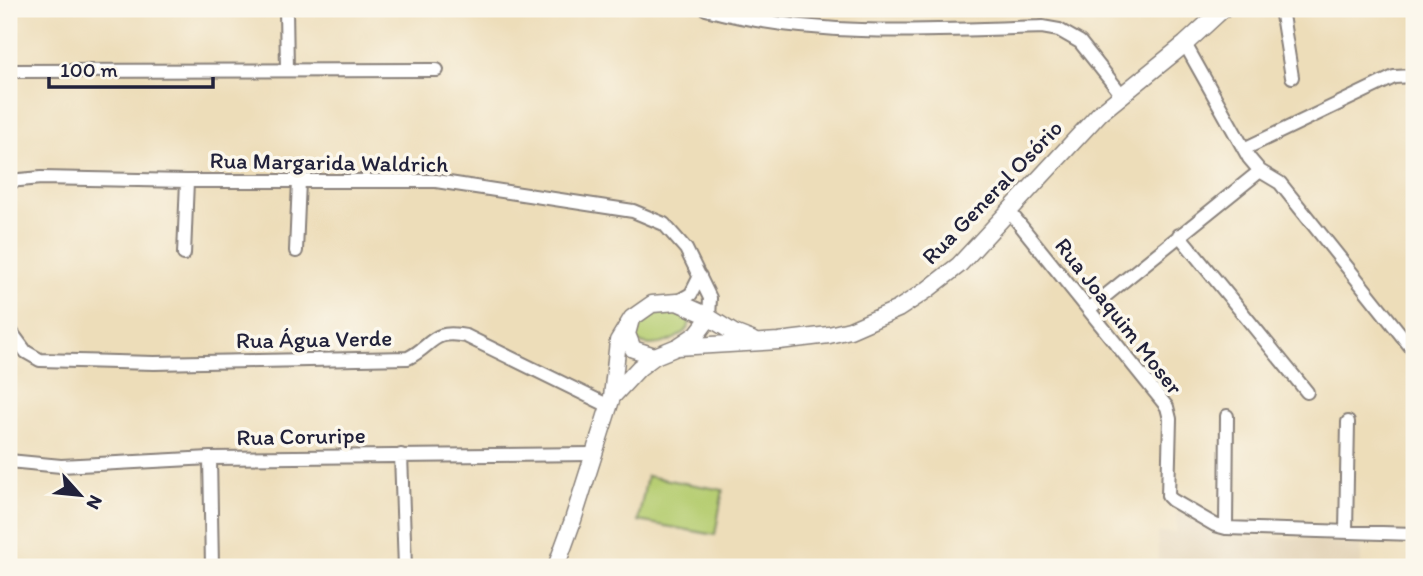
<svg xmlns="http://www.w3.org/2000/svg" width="1423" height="576" font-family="Itim,sans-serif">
	<rect width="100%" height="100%" fill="#fbf7ec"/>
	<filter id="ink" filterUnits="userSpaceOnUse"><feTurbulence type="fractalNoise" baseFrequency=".0143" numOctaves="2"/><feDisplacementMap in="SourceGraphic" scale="14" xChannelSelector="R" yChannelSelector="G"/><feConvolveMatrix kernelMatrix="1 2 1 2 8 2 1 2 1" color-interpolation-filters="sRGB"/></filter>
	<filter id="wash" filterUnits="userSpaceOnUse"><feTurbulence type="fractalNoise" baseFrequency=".00686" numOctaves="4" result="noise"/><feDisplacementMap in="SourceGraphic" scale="28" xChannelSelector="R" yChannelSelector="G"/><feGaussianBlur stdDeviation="1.57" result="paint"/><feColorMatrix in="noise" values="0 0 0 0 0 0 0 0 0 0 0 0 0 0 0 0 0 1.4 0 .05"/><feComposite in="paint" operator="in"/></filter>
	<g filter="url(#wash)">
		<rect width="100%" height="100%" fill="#edddb9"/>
		<path fill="#e2d2b5" d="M 1176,511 L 1226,536 L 1361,541 L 1361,567 L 1158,567 L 1158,533 L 1176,532 Z"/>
		<path fill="#b7ce73" stroke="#6c7857" stroke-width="2" d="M 671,310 L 685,314 L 690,322 C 687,339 648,353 635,339 C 636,316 650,313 671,310 Z
			M 647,476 L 723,490 L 715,535 L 638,521 Z"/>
	</g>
	<g filter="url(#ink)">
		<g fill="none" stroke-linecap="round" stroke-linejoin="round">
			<defs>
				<path id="minor" d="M 286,9 L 287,70
					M 706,9 C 812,38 932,31 1042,27 L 1059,30 L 1080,42 L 1122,95
					M 1281,9 L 1292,77
					M 1185,44 L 1249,158 L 1260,171 L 1280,183 L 1414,351
					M 9,71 L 437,70
					M 1244,149 L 1394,77 L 1414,76
					M 9,181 L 41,178 L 187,181 L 436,181 L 633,211 L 664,224 L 686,249 L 710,298 L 709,318
					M 1009,211 L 1167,407 L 1170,419 L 1168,496 L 1172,500 L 1215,525 L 1226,528 L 1414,534
					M 1179,235 L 1307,392
					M 296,251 L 299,181
					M 184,254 L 187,181
					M 677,302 L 691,294 L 700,276
					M 1089,309 L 1260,171
					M 9,329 L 26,352 L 40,360 L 154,363 L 408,358 C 434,345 431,329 466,336 L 609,406
					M 401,455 L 405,567
					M 210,458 L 212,566
					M 9,461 L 61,466 L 210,458 L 593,454
					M 1226,528 L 1227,416
					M 1346,532 L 1348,422"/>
				<path id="major" d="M 630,323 L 627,334 L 633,349 L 655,356
					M 679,346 L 697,334 L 709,318
					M 612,397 L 639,368 L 655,356 L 677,347 L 779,341 L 829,335 L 850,330 L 898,309 L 927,290 L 959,265 L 1100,113 L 1185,44 L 1223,9
					M 556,567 L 572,523 L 612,397 L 618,341 L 632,318 L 652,304 L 677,302 L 702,313 L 734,333 L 752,340"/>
			</defs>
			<use href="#minor" stroke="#88807a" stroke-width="16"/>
			<use href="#major" stroke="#88807a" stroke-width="19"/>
			<use href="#minor" stroke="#fff" stroke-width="12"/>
			<use href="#major" stroke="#fff" stroke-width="16"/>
		</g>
	</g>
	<g text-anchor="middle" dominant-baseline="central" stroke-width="7" stroke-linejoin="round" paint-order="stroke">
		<g font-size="23" fill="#22223b" stroke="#fbf7ec">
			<text transform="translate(329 162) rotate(1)">Rua Margarida Waldrich</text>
			<text transform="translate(992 192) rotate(-46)">Rua General Osório</text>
			<text transform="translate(1119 316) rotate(52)">Rua Joaquim Moser</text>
			<text transform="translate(314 339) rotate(-1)">Rua Água Verde</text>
			<text transform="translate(301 436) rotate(-1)">Rua Coruripe</text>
		</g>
	</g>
	<rect width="1423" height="576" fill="none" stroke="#fbf7ec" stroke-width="35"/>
	<g transform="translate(80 495) rotate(117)" stroke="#fbf7ec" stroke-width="5" paint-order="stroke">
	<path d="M0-5L12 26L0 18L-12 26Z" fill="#22223b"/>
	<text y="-10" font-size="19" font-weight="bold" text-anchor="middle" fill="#22223b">N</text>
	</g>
	<path d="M49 77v10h164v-10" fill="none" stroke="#22223b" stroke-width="3.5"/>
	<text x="60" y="77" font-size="21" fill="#22223b" stroke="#fbf7ec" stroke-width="5" paint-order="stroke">100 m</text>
</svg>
